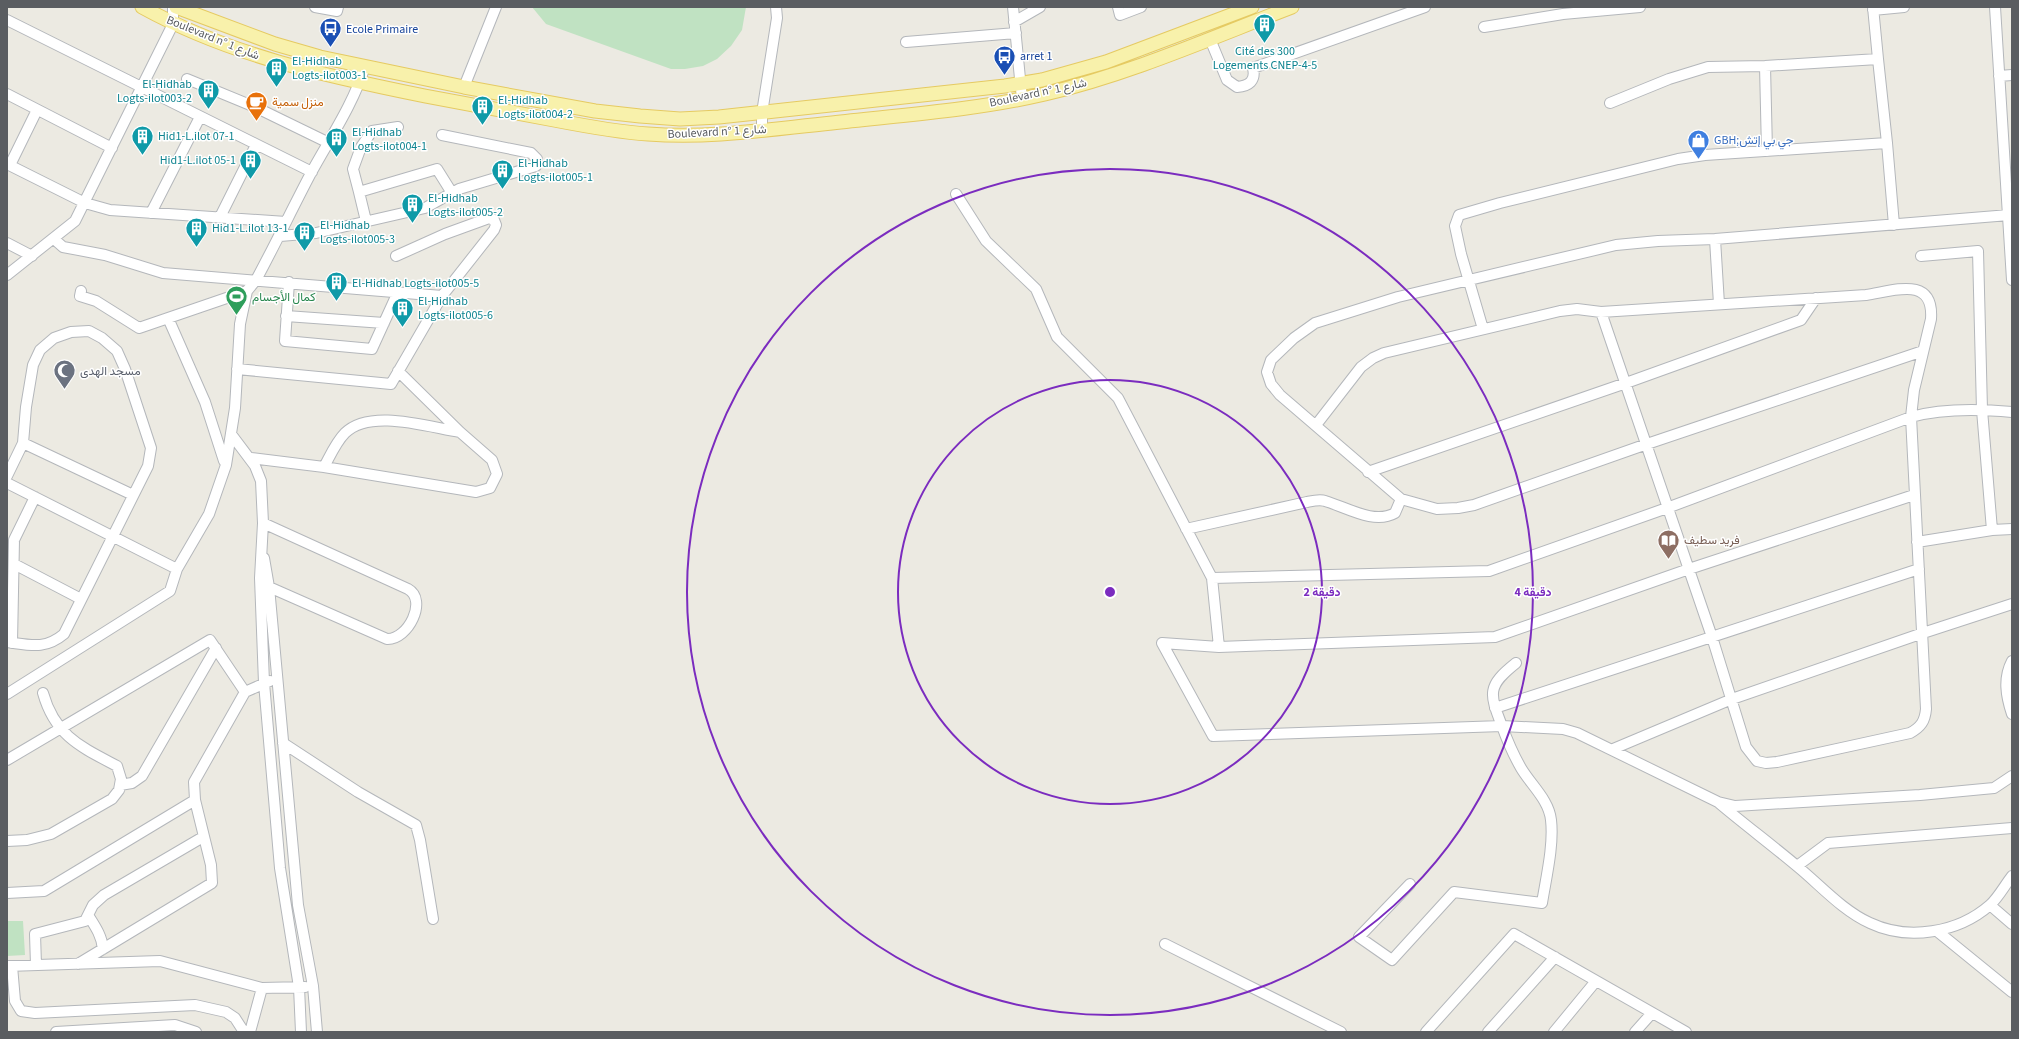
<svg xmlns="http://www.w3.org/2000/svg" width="2019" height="1039" font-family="'Source Sans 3',Vazirmatn,sans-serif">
	<rect width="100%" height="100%" fill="#eceae2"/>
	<path fill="#c0e2c2" d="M 532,7 L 746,7 L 742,30 L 731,46 L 717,59 L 703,66 L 685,69 L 671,69 L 546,24 Z
		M 7,921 L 23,921 L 25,955 L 7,956 Z"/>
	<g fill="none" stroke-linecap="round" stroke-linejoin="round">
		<defs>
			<path id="minor" d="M 315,7 L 337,11 L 338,7
				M 1013,7 L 1022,99
				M 1118,7 L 1120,15 L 1141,7
				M 1995,7 L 2012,280
				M 1873,10 L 1904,7
				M 7,20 L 312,172
				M 1014,22 L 1040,7
				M 1484,27 L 1563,14 L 1640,7
				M 1210,39 L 1227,80 L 1237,87 C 1249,86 1256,81 1253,68 L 1425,7
				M 906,42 L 1016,33
				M 1878,59 L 1887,143
				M 1765,66 L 1767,151
				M 1999,76 L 2012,75
				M 187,79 L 255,107 L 329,143
				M 464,87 L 496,7
				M 7,94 L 112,148
				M 1610,103 L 1669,79 L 1708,67 L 1765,66 L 1878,59 L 1873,7
				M 762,131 L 762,113 L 777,18 L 776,7
				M 7,164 L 85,203 L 110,210 L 286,222
				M 10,165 L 37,110
				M 359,192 L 353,169 L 361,147 L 372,131 L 398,127
				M 956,194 L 986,241 L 1036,289 L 1057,337 L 1118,398 L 1212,578 L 1219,647 L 1162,643 L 1213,736 L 1502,726 C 1507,740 1513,754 1521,768 C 1531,785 1549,800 1551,820 C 1554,845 1546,878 1542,903 L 1454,892 L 1392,960 L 1359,937 L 1410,884
				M 151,213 L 200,117
				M 220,217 L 256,145
				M 366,221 L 359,192 L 437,169 L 452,193
				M 280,236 L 316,233 L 425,208 L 459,189 L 536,166 L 537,159 L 531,153 L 442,135
				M 54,239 L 63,247 L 105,255 L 163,273 L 442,296 L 391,384 L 237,369
				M 1715,239 L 1719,304
				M 7,243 L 32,256
				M 396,256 L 445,234 L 489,218 L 494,220 L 496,225 L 494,230 L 442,296
				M 1921,256 L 1978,251 L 1982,410 L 1992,530 L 2012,529
				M 7,275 L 75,221 L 173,24 L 173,7
				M 289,282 L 285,341 L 372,349 L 398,292
				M 81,291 L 80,296 L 96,301 L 139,328 L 247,291
				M 286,316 L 384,323
				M 168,318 L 205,402 L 224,461
				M 1483,329 L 1461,254 L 1455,226 L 1459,215 L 1500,203 L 1678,159 L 1705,155 L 1887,143 L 1894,225
				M 1923,351 L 1647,444 L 1474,505 L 1458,508 L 1437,509 L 1401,499 L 1280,395 L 1271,384 L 1267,372 L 1271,360 L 1294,338 L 1315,323 L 1398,297 L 1616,245 L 1658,241 L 1715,239 L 2009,215
				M 1316,425 L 1361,367 L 1373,358 L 1384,353 L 1560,311 L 1577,309 L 1601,312 L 1866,295 C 1893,291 1934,275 1931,319 L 1914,390 L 1911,417 L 1926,709 C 1925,721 1921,727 1910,733 L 1777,762 L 1766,763 L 1757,761 L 1746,747 L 1712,637 L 1601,312
				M 231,434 L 255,466 L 261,481 L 263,523 L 260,578 L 264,683 L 280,868 L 299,987 L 301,1032
				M 23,443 L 133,495
				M 251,458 L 324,467 L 476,492 L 490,488 L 497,474 L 492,460 L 460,432 L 398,371
				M 324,467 C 330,456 336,442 345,433 C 370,408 428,427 460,432
				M 1368,472 L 1626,383 L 1801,320 L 1816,298
				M 7,476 L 23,443 L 26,407 L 33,365 L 40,350 L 54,338 L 71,332 L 89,331 L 102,338 L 117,351 L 125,369 L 151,448 L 148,466 L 64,634 C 45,650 30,645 7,642
				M 7,483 L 177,569
				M 263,523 L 408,589 C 428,600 408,640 387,639 L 269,587
				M 1186,529 L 1307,502 C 1312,501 1320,499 1325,501 C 1346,507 1374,525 1395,513 L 1401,499
				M 1917,542 L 1992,530
				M 264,558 L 269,587 L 298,905 L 313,986 L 317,1032
				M 14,564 L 81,599
				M 1212,578 L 1489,571 L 1667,508 L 1911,417 C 1943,408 1979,409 2012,412
				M 12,643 L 14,540 L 35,497
				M 1219,647 L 1495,637 L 1689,569 L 1914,495
				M 2012,661 C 2003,678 2006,696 2012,714
				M 1516,663 C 1487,686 1489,693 1502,726 L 1563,729 L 1577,733 L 1718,802 L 1735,806 L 1920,795 L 1994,788 L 2012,776
				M 245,692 L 270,681
				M 7,694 L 170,591 L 177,569 L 209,514 L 226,465 L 235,408 L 240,324 L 247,291 L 256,280 C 275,245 292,209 311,173 C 330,138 353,105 365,66
				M 1495,708 L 1919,569
				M 283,743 L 358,792 L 416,825 L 420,840 L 433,919
				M 1613,749 L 1732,699 L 1923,633 L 2012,604
				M 7,760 L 210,640 L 245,692 L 194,782 L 195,800 L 211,865 L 212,883 L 78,964
				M 120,785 L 132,783 L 142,776 L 216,648
				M 1719,803 C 1745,825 1772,845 1798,867 C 1820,885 1843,911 1870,923 C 1908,941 1958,933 1990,905 C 1998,898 2005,885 2012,876
				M 7,841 L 27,840 L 51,834 L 112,799 L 119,790 L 121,779 L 117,766 C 81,747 55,736 43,693
				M 1797,866 L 1828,843 L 2012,828
				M 7,893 L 44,891 L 195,800
				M 1990,905 L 2012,924
				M 88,915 C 95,926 102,936 103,949
				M 1937,931 L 2012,992
				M 1165,944 L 1341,1032
				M 36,965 L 35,934 L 85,921 L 93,905 L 104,895 L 203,837
				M 7,966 L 160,961 L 262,988 L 305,987
				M 12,966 L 15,1001 L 21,1011 L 35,1013 L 195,1005 L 226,1012 L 235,1018 L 244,1032
				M 56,1032 L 175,1025 L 196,1032
				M 250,1032 L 262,988
				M 1426,1032 L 1514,934 L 1686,1032
				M 1488,1032 L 1555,957
				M 1554,1032 L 1596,981
				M 1635,1032 L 1652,1013"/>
			<path id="major" d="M 142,7 C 231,56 326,76 425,96 C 468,104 511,112 554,120 C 585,126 617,132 648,134 C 710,139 771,129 832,123 C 903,115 976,110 1045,94 C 1130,74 1211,38 1292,7
				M 176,7 L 275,44 L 320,57 L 464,87 L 595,111 L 640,116 L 680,119 L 719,117 L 1005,86 L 1042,80 L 1106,62 L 1252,7"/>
		</defs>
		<use href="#minor" stroke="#b4b7bb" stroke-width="12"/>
		<use href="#major" stroke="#e5ca62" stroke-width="15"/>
		<use href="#minor" stroke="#fff" stroke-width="10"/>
		<use href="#major" stroke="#f8f1ab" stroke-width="13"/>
	</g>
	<g fill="none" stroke="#7b2cbf" stroke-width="2">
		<circle cx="1110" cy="592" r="212"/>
		<circle cx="1110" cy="592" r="423"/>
	</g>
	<defs>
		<symbol id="building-pin" viewBox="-11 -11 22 30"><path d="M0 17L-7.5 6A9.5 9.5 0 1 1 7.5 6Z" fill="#0f9aa8" stroke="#fff"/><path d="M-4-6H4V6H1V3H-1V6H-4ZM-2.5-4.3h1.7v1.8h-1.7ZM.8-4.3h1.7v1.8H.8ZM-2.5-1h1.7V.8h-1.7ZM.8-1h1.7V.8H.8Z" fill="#fff"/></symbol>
		<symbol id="bus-pin" viewBox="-11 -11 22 30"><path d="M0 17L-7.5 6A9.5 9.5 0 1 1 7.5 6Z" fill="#1a4fb4" stroke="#fff"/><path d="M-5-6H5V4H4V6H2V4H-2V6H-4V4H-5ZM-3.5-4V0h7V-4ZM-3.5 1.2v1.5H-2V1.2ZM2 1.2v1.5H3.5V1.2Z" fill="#fff"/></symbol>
		<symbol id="cafe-pin" viewBox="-11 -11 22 30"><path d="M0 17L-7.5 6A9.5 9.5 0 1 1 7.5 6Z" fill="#e8710a" stroke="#fff"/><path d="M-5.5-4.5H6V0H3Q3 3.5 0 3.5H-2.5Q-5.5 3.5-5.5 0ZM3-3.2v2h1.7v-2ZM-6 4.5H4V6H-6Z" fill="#fff"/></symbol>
		<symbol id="shop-pin" viewBox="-11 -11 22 30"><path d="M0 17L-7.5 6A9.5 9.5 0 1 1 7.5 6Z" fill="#3f7fe0" stroke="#fff"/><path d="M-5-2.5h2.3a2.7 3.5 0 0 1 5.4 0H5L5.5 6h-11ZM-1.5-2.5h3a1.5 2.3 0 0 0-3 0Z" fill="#fff"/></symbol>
		<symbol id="stadium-pin" viewBox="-11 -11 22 30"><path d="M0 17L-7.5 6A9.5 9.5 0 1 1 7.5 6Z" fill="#2e9e5b" stroke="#fff"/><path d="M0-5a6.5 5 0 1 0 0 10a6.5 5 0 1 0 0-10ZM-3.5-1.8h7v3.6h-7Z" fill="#fff"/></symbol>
		<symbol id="mosque-pin" viewBox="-11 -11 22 30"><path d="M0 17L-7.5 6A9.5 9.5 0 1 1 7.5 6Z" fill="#6b7280" stroke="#fff"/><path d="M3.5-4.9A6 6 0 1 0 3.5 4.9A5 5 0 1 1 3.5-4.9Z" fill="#fff"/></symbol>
		<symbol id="library-pin" viewBox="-11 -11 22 30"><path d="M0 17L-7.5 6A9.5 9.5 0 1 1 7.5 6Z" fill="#8d6e63" stroke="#fff"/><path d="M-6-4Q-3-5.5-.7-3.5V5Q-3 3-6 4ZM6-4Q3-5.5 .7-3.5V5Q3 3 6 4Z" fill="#fff"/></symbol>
	</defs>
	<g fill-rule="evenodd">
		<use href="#building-pin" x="1252" y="12" width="25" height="34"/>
		<use href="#bus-pin" x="318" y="16" width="25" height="34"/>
		<use href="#bus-pin" x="992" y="44" width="25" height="34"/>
		<use href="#building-pin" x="264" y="56" width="25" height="34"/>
		<use href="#building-pin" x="196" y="78" width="25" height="34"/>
		<use href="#cafe-pin" x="244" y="90" width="25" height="34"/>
		<use href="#building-pin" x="470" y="94" width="25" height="34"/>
		<use href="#building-pin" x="130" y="124" width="25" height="34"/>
		<use href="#building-pin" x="324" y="126" width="25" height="34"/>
		<use href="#shop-pin" x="1686" y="128" width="25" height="34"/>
		<use href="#building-pin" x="238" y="148" width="25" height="34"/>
		<use href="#building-pin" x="490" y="158" width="25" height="34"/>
		<use href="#building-pin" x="400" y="192" width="25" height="34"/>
		<use href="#building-pin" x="184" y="216" width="25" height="34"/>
		<use href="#building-pin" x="292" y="220" width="25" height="34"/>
		<use href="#building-pin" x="324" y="270" width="25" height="34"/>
		<use href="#stadium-pin" x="224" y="284" width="25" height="34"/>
		<use href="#building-pin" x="390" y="296" width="25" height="34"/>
		<use href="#mosque-pin" x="52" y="358" width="25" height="34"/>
		<use href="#library-pin" x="1656" y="528" width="25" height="34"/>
	</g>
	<g text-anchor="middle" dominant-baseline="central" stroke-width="3" stroke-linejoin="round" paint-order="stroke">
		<g font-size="12" fill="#164399" stroke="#fff" text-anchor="start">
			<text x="346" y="29">Ecole Primaire</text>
			<text x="1020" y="56">arret 1</text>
		</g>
		<g font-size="12" fill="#5a5d61" stroke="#fff">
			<text transform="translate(213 38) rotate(22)">Boulevard n° شارع 1</text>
			<text transform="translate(1038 93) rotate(-12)">Boulevard n° شارع 1</text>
			<text transform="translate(717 132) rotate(-3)">Boulevard n° شارع 1</text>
		</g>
		<g font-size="12" fill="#0d838f" stroke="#fff" text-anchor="start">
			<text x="1265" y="51" text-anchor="middle">Cité des 300<tspan x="1265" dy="14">Logements CNEP-4-5</tspan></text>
			<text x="292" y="61">El-Hidhab<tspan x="292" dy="14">Logts-ilot003-1</tspan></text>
			<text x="192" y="84" text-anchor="end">El-Hidhab<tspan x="192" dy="14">Logts-ilot003-2</tspan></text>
			<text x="498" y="100">El-Hidhab<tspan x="498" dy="14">Logts-ilot004-2</tspan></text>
			<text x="352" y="132">El-Hidhab<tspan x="352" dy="14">Logts-ilot004-1</tspan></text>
			<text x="158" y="136">Hid1-L.ilot 07-1</text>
			<text x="236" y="160" text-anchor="end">Hid1-L.ilot 05-1</text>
			<text x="518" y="163">El-Hidhab<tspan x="518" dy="14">Logts-ilot005-1</tspan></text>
			<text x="428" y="198">El-Hidhab<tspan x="428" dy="14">Logts-ilot005-2</tspan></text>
			<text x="320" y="225">El-Hidhab<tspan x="320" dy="14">Logts-ilot005-3</tspan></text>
			<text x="212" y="228">Hid1-L.ilot 13-1</text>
			<text x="352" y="283">El-Hidhab Logts-ilot005-5</text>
			<text x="418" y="301">El-Hidhab<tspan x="418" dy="14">Logts-ilot005-6</tspan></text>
		</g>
		<g font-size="12" fill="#c56008" stroke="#fff" text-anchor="start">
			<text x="272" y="102">منزل سمية</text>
		</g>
		<g font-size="12" fill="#366cbe" stroke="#fff" text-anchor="start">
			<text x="1714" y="140">GBH;جي بي إتش</text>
		</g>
		<g font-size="12" fill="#27864d" stroke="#fff" text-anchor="start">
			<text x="252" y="297">كمال الأجسام</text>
		</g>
		<g font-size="12" fill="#5b616d" stroke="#fff" text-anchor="start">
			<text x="80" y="371">مسجد الهدى</text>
		</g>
		<g font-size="12" fill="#785e54" stroke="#fff" text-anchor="start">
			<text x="1684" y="540">فريد سطيف</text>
		</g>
	</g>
	<circle cx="1110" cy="592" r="6" fill="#7b2cbf" stroke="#fff" stroke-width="2"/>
	<g font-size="12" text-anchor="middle" font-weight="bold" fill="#7b2cbf" stroke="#fff" stroke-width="3" stroke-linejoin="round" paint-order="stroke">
		<text x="1322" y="596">2 دقيقة</text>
		<text x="1533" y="596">4 دقيقة</text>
	</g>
	<rect width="2019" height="1039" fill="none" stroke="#5a5d61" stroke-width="16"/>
</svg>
